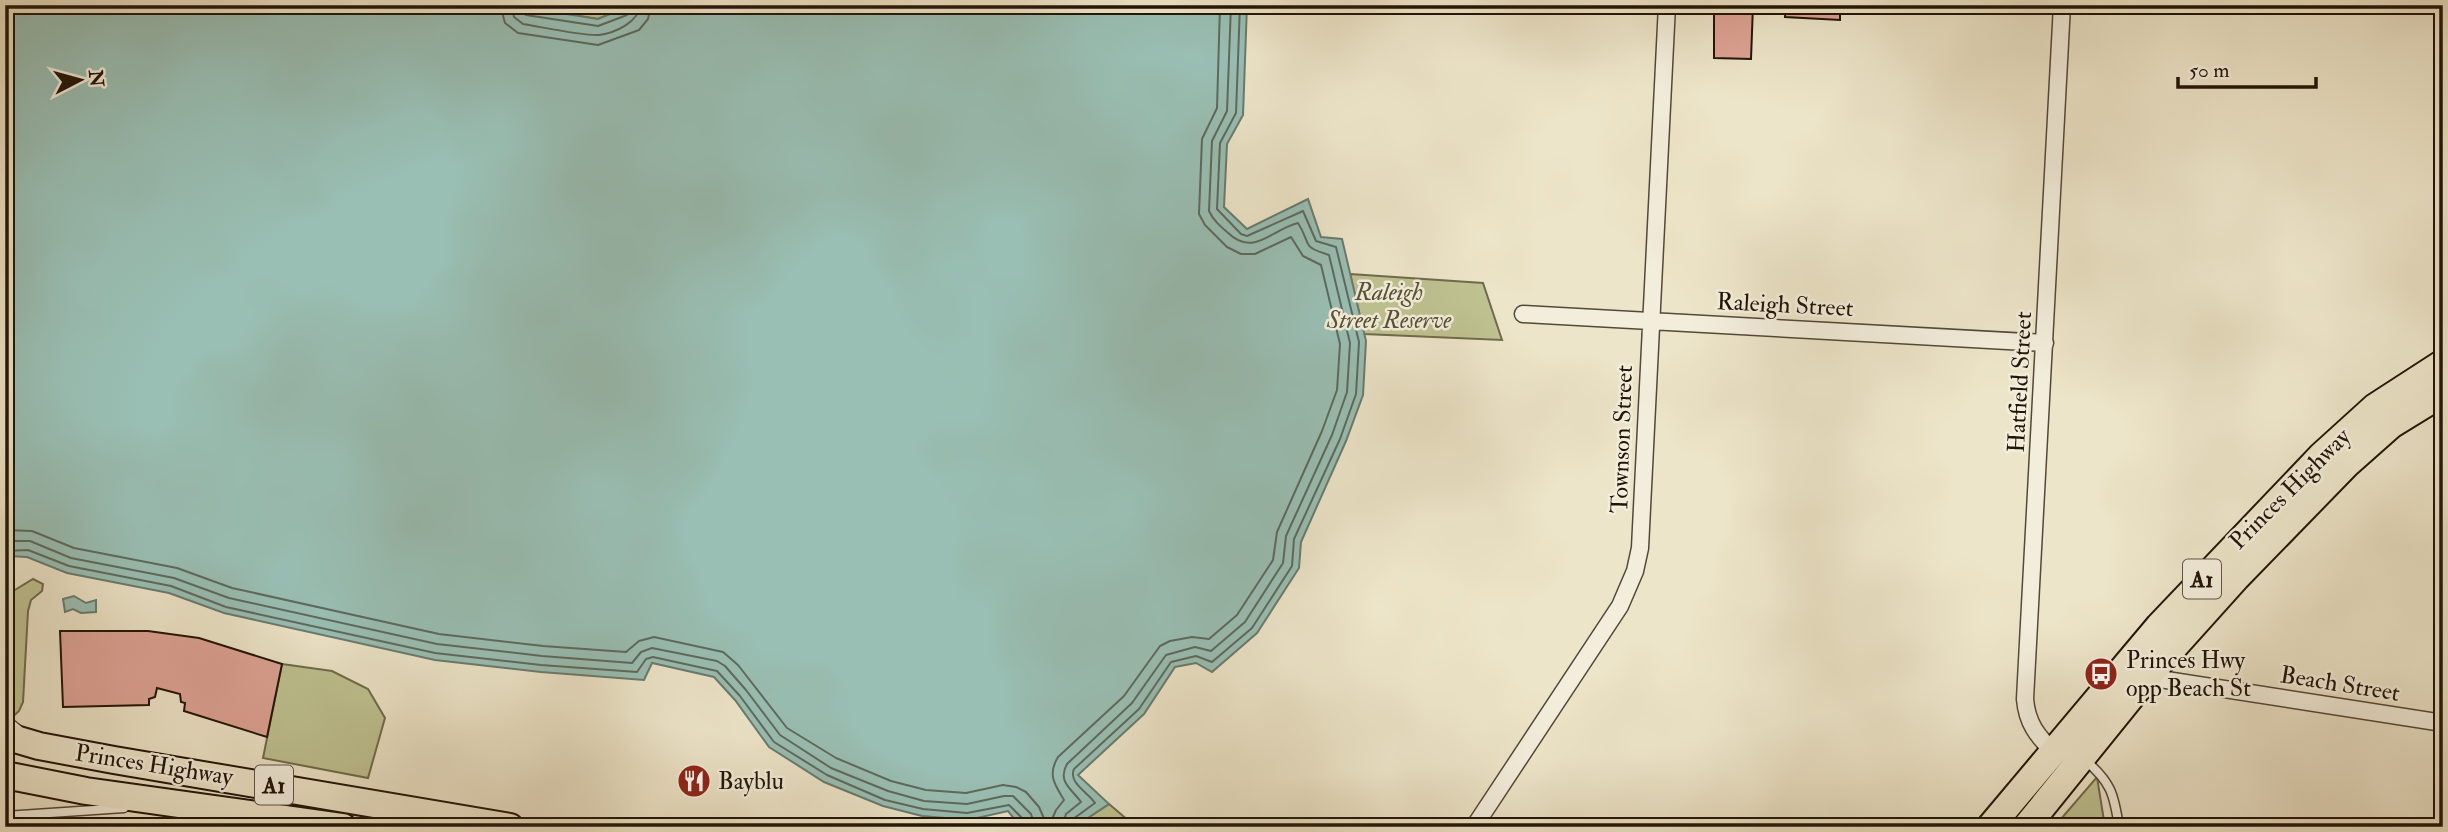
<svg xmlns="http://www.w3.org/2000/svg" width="2448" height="832" font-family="'IM FELL Double Pica',serif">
	<rect width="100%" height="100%" fill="#ede5c9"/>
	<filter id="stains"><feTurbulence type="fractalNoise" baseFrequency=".00286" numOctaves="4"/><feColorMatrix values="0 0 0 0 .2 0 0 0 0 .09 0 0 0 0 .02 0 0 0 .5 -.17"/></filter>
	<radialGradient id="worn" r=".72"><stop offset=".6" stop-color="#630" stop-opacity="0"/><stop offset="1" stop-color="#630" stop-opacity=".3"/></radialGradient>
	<path fill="#bfc291" stroke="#706b4c" stroke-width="2" d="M 509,5 L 631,5 L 598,19 Z
		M 1350,274 L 1483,283 L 1502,340 L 1364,334 Z
		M 33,579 L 43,584 L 42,591 L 31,600 L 28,611 L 23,702 L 19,711 L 8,721 L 5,719 L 5,596 Z
		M 282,664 L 332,671 L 368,689 L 385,718 L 368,778 L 263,758 Z
		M 2097,777 L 2105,827 L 2054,827 Z
		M 1109,804 L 1136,827 L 1074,827 Z"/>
	<path fill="#99bfb4" stroke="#697b6f" stroke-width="2" d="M 5,5 L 509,5 L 598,19 L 632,5 L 1247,5 L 1243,115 L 1227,144 L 1224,207 L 1247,229 L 1308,199 L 1321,237 L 1342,239 L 1366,341 L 1363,395 L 1346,441 L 1301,542 L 1299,568 L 1257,633 L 1212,672 L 1196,663 L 1175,667 L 1144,714 L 1078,775 L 1109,804 L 1074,827 L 1021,827 L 1008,811 L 968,820 L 922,816 L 883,806 L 824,782 L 769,747 L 735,700 L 714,677 L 652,663 L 644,680 L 541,672 L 435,660 L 224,613 L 169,593 L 67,573 L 27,557 L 9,556 L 5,566 Z
		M 74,596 L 86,603 L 96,600 L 96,612 L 81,613 L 73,609 L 65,612 L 63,599 Z"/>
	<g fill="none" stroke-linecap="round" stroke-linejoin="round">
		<path stroke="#5d6a5e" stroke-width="2" d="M 500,5 L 505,23 L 518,33 L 598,45 L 639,30 L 648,19 L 651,5
			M 511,5 L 514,17 L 523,24 C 542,27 582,36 599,35 C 615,33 639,22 640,5
			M 520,5 L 521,11 L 526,15 L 598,26 L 627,15 L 631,5
			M 5,530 L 32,531 L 74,548 L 177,568 L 232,588 L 439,634 L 543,646 L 626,652 L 639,641 L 654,637 L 723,652 L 738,665 L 787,728 L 836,758 L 891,781 L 926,790 L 966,793 L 1003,785 L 1016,787 L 1026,792 L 1039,807 L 1046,823 L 1050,824 L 1056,810 L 1064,800 C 1055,785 1047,775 1058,757 L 1124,696 L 1160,646 L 1170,641 L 1192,637 L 1209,639 L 1237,615 L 1273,560 L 1277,532 L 1322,431 L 1337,390 L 1340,344 L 1321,265 L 1303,256 L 1291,237 L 1255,254 L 1241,254 L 1227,247 L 1205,225 L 1199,214 L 1202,139 L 1217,108 L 1220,5
			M 5,541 L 30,541 L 71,558 L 174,578 L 229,598 L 437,644 L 542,656 L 632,663 L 641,652 L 652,648 L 717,661 L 725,666 L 746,690 L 780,735 L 831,768 L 888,791 L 924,801 L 967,804 L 1004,796 L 1013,796 L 1031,814 L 1035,827
			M 5,551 L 28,550 L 69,566 L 171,586 L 226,607 L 435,653 L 541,665 L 637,672 L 646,659 L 653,657 L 717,671 L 740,696 L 774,742 L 827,775 L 885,800 L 923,809 L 967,813 L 1009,805 L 1024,820 L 1026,827
			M 1062,827 L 1066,814 L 1081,802 C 1072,789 1057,782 1067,764 L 1132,703 L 1166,655 L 1195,647 L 1211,651 L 1245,622 L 1283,563 L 1286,536 L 1332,435 L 1347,392 L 1350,343 L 1329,255 C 1300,246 1312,245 1298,223 C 1270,230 1254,258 1227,232 C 1220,226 1213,220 1209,211 L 1212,141 L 1227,111 L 1231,5
			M 1071,827 L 1073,819 L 1095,803 C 1088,792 1068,783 1074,769 L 1139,709 L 1171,662 L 1196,656 L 1212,662 L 1252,628 L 1292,566 L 1294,539 L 1340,439 L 1356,394 L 1359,342 L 1336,247 L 1316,241 L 1303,211 L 1247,236 L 1241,234 L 1217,209 L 1220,143 L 1236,113 L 1240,5"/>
	</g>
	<path fill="#dea395" stroke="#211407" stroke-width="2" d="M 1714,5 L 1753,5 L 1751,59 L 1714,58 Z
		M 1786,5 L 1840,5 L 1840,20 L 1785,17 Z
		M 60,631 L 148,631 L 199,638 L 282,664 L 267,737 L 184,711 L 185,703 L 181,702 L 180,694 L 157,688 L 155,697 L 149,699 L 149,705 L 63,707 Z"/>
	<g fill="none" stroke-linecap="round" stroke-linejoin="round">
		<defs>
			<path id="service" d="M 5,719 L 19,730
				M 2085,760 C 2111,782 2114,794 2119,827
				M 5,816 L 124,808"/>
			<path id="minor" d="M 1523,314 L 2045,343
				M 2147,677 L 2443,723
				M 2054,752 C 2037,736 2027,723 2025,699 L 2062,5
				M 1474,827 L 1620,606 L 1635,571 L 1640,548 L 1667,5"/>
			<path id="trunk" d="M 5,736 L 39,746 L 114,760 L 510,827
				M 5,775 L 86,791 L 343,827
				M 1990,827 L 2159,626 L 2321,456 L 2375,407 L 2443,363
				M 2026,827 L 2147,677 L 2236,578 L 2347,464 L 2391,425 L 2443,393"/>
		</defs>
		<use href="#service" stroke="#544838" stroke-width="11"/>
		<use href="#minor" stroke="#544838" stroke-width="19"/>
		<use href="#trunk" stroke="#211407" stroke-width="30"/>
		<use href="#service" stroke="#f3eedc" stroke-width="8"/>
		<use href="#minor" stroke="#f3eedc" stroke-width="16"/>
		<use href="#trunk" stroke="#ede5c9" stroke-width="26"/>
	</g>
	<defs>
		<symbol id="bus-disc" viewBox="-11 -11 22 22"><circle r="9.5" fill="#8f2418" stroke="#f3eedc"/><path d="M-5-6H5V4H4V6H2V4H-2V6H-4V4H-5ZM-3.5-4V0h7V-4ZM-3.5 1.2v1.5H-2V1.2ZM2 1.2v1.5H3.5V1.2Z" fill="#fff"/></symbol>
		<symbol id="restaurant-disc" viewBox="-11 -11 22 22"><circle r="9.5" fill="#8f2418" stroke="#f3eedc"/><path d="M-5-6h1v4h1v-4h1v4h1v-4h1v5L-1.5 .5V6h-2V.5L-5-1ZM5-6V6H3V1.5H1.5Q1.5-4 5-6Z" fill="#fff"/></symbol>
	</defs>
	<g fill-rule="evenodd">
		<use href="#bus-disc" x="2082" y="655" width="38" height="38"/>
		<use href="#restaurant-disc" x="675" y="762" width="38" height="38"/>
	</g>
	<g text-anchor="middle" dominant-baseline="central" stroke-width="5" stroke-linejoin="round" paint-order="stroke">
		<g fill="#f3eedc" stroke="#605547" stroke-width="2">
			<rect x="2183" y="559.5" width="38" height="39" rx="5"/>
			<rect x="255" y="765.5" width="38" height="39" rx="5"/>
		</g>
		<g font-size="23" font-weight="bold" fill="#211407">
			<text x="2202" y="579">A1</text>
			<text x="274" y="785">A1</text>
		</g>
		<g font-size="24" font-style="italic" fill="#585137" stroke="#f3eedc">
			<text x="1389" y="292">Raleigh<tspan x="1389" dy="28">Street Reserve</tspan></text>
		</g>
		<g font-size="24" fill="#211407" stroke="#f3eedc">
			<text transform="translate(1785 305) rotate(3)">Raleigh Street</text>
			<text transform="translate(2020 382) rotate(-87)">Hatfield Street</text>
			<text transform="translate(1622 439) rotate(-88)">Townson Street</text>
			<text transform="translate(2290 489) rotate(-45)">Princes Highway</text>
			<text transform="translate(2340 684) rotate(9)">Beach Street</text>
			<text transform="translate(154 765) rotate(9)">Princes Highway</text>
		</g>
		<g font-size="24" fill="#211407" stroke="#f3eedc" text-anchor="start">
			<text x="2126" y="660">Princes Hwy<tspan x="2126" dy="28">opp Beach St</tspan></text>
			<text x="718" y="781">Bayblu</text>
		</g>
	</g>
	<rect width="2448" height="832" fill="none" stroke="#ede5c9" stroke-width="28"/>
	<rect x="7" y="7" width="2434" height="818" fill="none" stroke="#211407" stroke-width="3.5"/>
	<rect x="14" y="14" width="2420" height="804" fill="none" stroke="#211407" stroke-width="2"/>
	<g transform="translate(80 80) rotate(84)" stroke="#f3eedc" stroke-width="5" paint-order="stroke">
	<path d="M0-5L12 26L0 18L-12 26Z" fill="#211407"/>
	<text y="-10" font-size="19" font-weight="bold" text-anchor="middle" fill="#211407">N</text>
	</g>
	<path d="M2178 77v10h138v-10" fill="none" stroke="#211407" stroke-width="3.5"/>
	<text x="2189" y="77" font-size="21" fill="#211407" stroke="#f3eedc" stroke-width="5" paint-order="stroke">50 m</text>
	<rect width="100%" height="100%" filter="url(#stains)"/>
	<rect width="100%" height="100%" fill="url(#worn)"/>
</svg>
